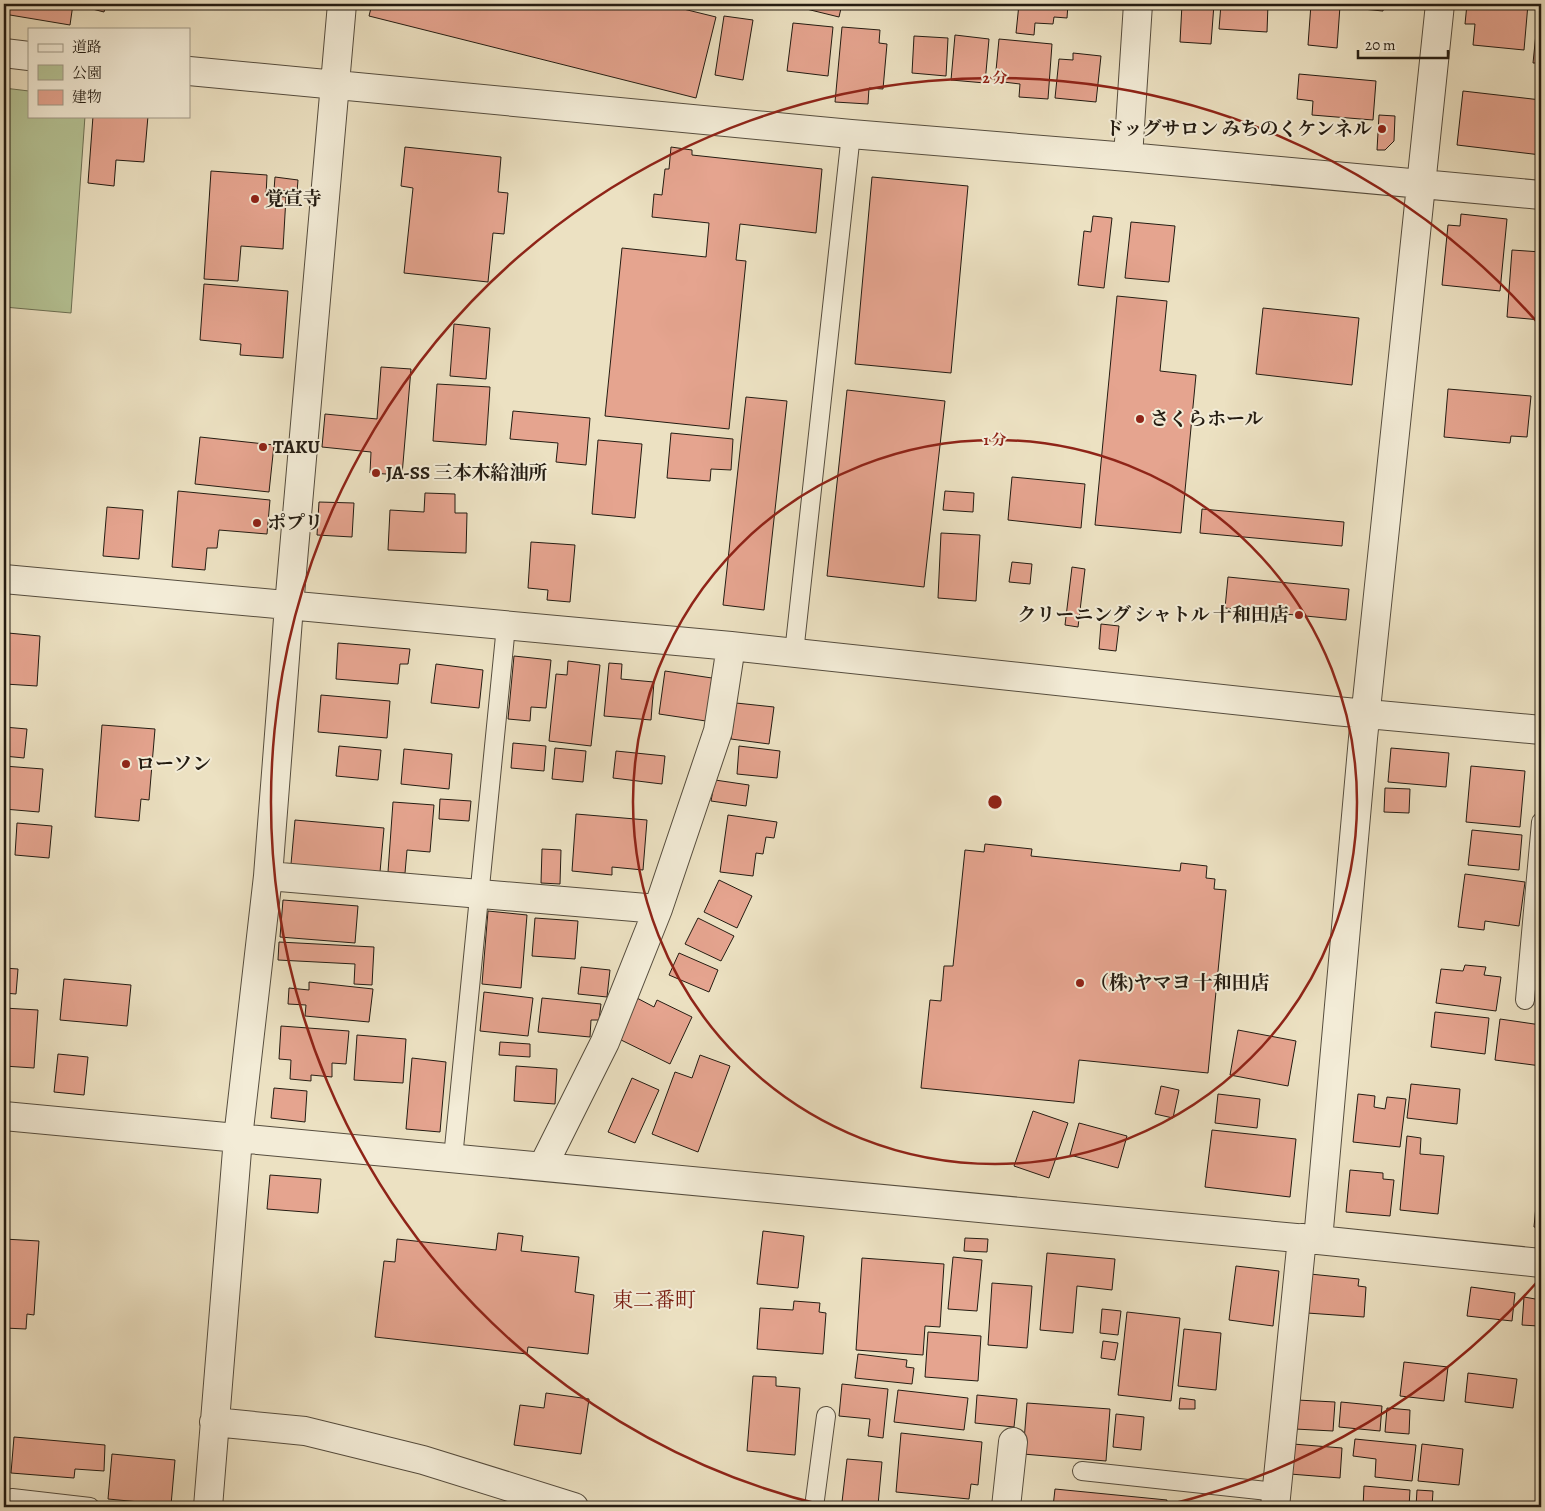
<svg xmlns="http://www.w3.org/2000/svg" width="1545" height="1511" font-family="Alegreya,'Noto Serif JP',serif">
	<rect width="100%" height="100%" fill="#ece1c2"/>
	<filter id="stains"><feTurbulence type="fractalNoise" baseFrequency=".004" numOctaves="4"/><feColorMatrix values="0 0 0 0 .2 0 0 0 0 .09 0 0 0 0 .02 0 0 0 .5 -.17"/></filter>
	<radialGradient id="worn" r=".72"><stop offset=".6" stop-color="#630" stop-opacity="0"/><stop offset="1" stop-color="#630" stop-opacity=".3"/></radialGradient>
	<path fill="#b5c395" stroke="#6c7054" d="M 4,88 L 29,91 L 29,116 L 85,116 L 71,313 L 4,307 Z"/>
	<path fill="#e5a48f" stroke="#241c12" d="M 4,4 L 106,4 L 104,12 L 73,4 L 70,25 L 4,14 Z
		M 372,4 L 663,4 L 716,17 L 696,98 L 369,16 Z
		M 786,4 L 842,4 L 839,17 Z
		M 1019,4 L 1068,4 L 1067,18 L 1054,17 L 1053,24 L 1035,23 L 1034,35 L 1016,33 Z
		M 1182,4 L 1214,4 L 1211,44 L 1180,42 Z
		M 1221,4 L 1268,4 L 1267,32 L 1219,29 Z
		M 1311,4 L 1340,6 L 1337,48 L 1308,45 Z
		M 1352,4 L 1384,4 L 1383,11 L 1352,8 Z
		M 1467,4 L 1528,4 L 1524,50 L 1473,45 L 1475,24 L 1465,24 Z
		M 1539,4 L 1541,4 L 1541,63 L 1533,63 Z
		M 724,16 L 753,20 L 743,80 L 715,75 Z
		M 793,23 L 833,27 L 828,76 L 787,71 Z
		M 842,27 L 880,30 L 879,43 L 887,44 L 883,89 L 869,88 L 868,104 L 835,102 Z
		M 955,35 L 989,39 L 985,83 L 951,80 Z
		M 914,36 L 948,38 L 946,76 L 912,73 Z
		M 999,39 L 1052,44 L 1048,99 L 1019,97 L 1020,84 L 995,81 Z
		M 1073,53 L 1101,56 L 1096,102 L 1055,98 L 1059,59 L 1073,60 Z
		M 1299,74 L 1376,81 L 1373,120 L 1312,115 L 1313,101 L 1297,99 Z
		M 1463,91 L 1541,100 L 1541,155 L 1457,145 Z
		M 1379,115 L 1395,116 L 1394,141 L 1385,150 L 1377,150 Z
		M 93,116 L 148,116 L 144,162 L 116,160 L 114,186 L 88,183 Z
		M 405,147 L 501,157 L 498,192 L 508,193 L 504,234 L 493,233 L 488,282 L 404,273 L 413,188 L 401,186 Z
		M 671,147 L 692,150 L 692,155 L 822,169 L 816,233 L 740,224 L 736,260 L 746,261 L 729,429 L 605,416 L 622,248 L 706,257 L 709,223 L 652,217 L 654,194 L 662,195 L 665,169 L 669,169 Z
		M 211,171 L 267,175 L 266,196 L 286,197 L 283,249 L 241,246 L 238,281 L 204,279 Z
		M 275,177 L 298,180 L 297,192 L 274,190 Z
		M 872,177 L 968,186 L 951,373 L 855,364 Z
		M 1461,214 L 1507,219 L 1500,291 L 1442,285 L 1448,225 L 1460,226 Z
		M 1093,216 L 1112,218 L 1104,288 L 1078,285 L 1084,231 L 1091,232 Z
		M 1131,222 L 1175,226 L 1169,282 L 1125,278 Z
		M 1512,250 L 1541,252 L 1541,320 L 1507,317 Z
		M 204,284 L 288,291 L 283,358 L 240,355 L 241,344 L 200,340 Z
		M 1117,296 L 1167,301 L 1160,371 L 1196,375 L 1181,533 L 1095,525 Z
		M 1263,308 L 1359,318 L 1352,385 L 1256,374 Z
		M 454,324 L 490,328 L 486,379 L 450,376 Z
		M 381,367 L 411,369 L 402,475 L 370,473 L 371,452 L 322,447 L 325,414 L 377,419 Z
		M 437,384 L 490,387 L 486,445 L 433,441 Z
		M 1448,389 L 1531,396 L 1527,437 L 1511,436 L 1510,443 L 1444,437 Z
		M 847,390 L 945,401 L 924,587 L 827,576 Z
		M 746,397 L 787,401 L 764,610 L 723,605 Z
		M 513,411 L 590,418 L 586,465 L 556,462 L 558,443 L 510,439 Z
		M 671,433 L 733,439 L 731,470 L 711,469 L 710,481 L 667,478 Z
		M 200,437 L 274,445 L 269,492 L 195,484 Z
		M 598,440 L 642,444 L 635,518 L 592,514 Z
		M 1012,477 L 1085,484 L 1081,528 L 1008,520 Z
		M 178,491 L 270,500 L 267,534 L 219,530 L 217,548 L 207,548 L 205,570 L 172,567 Z
		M 945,491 L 974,493 L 973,512 L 943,510 Z
		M 425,493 L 455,494 L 455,513 L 467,513 L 466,553 L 388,550 L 390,510 L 424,512 Z
		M 319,502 L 354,503 L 352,537 L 317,535 Z
		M 107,507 L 143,510 L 139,559 L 103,556 Z
		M 1202,509 L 1344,522 L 1342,546 L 1200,533 Z
		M 941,533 L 980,535 L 976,601 L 938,598 Z
		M 531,542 L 575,545 L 570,602 L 547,600 L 548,590 L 528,588 Z
		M 1012,562 L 1032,564 L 1030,584 L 1009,582 Z
		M 1072,567 L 1085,569 L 1078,627 L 1065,625 Z
		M 1228,577 L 1349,589 L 1346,620 L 1225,608 Z
		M 1101,624 L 1119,626 L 1116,651 L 1099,649 Z
		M 8,633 L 40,636 L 37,686 L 5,684 Z
		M 338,643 L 410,649 L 408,664 L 400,664 L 398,684 L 336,679 Z
		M 514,656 L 551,660 L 546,708 L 531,707 L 530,721 L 508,719 Z
		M 568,661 L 600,665 L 591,746 L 549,741 L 556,674 L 567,675 Z
		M 609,663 L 622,664 L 621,679 L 654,682 L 651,720 L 604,716 Z
		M 436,664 L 483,670 L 479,708 L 431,703 Z
		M 665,671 L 712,678 L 706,721 L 659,714 Z
		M 321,695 L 390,701 L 387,738 L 318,732 Z
		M 736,703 L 774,707 L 769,744 L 731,739 Z
		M 102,725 L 155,729 L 149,800 L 141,799 L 139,821 L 95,817 Z
		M 4,727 L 27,729 L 24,758 L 4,756 Z
		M 513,743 L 546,746 L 544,771 L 511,768 Z
		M 339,746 L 381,750 L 378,780 L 336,776 Z
		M 739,746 L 780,751 L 777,778 L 737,774 Z
		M 555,748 L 586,751 L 583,782 L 552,779 Z
		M 1391,748 L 1449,753 L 1446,787 L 1388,782 Z
		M 404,749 L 452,754 L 449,789 L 401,784 Z
		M 616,751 L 665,756 L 662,784 L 613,778 Z
		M 4,766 L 43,769 L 39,812 L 4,809 Z
		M 1471,766 L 1525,771 L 1520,827 L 1466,822 Z
		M 715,780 L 749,785 L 746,806 L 711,801 Z
		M 1385,788 L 1410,789 L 1409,813 L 1384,812 Z
		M 440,799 L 471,801 L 469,821 L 439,819 Z
		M 393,802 L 434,805 L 430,852 L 407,850 L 405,873 L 388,872 Z
		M 576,814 L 647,820 L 643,870 L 612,867 L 612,875 L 572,871 Z
		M 728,815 L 777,822 L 774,838 L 766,837 L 763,854 L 756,853 L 753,876 L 720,872 Z
		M 295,820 L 384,828 L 380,872 L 291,864 Z
		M 17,823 L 52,826 L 49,858 L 15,855 Z
		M 1472,830 L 1522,835 L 1519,870 L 1468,865 Z
		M 985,844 L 1032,849 L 1031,856 L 1180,871 L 1181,863 L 1207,866 L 1206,878 L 1215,879 L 1214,889 L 1226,890 L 1208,1073 L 1079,1060 L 1074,1103 L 921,1088 L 930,1000 L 941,1001 L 944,966 L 953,966 L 965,850 L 984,852 Z
		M 542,849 L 561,850 L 560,884 L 541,883 Z
		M 1465,874 L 1525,882 L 1519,926 L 1485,921 L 1484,930 L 1458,927 Z
		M 719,880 L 752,896 L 737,928 L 704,912 Z
		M 283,900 L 358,906 L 355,943 L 280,937 Z
		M 488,911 L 527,915 L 521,988 L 482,984 Z
		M 535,918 L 578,921 L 575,959 L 532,956 Z
		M 698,918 L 734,936 L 721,961 L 685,944 Z
		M 279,942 L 374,947 L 372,985 L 354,984 L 355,964 L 278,960 Z
		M 679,953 L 718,970 L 709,992 L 669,975 Z
		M 1465,965 L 1486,967 L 1484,975 L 1501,977 L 1496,1011 L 1436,1003 L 1441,969 L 1463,971 Z
		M 581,967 L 610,970 L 607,997 L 578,994 Z
		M 4,968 L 18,969 L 16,994 L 4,993 Z
		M 64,979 L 131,985 L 127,1026 L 60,1020 Z
		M 309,982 L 373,989 L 369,1022 L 305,1016 L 306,1005 L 288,1004 L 289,988 L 309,990 Z
		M 484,992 L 533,998 L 528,1036 L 480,1031 Z
		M 635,997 L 654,1007 L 657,1000 L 692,1017 L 670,1064 L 615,1037 Z
		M 542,998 L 601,1004 L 599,1020 L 591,1020 L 590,1037 L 538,1032 Z
		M 4,1008 L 38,1010 L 34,1068 L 4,1066 Z
		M 1435,1012 L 1489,1018 L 1485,1054 L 1431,1047 Z
		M 1500,1019 L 1541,1025 L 1541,1066 L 1495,1060 Z
		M 281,1026 L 349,1031 L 346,1064 L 332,1063 L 332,1077 L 311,1075 L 311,1081 L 290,1079 L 291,1060 L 279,1059 Z
		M 1238,1030 L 1296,1041 L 1288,1086 L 1230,1075 Z
		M 357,1035 L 406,1039 L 403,1083 L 354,1080 Z
		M 500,1042 L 530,1044 L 530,1057 L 499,1055 Z
		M 58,1054 L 88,1057 L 84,1095 L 54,1092 Z
		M 700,1055 L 730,1066 L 698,1152 L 652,1134 L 675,1072 L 692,1078 Z
		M 412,1058 L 446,1062 L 440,1132 L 406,1129 Z
		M 516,1066 L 557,1069 L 555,1104 L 514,1101 Z
		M 632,1078 L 659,1090 L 635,1143 L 608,1132 Z
		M 1411,1084 L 1460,1089 L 1457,1124 L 1407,1118 Z
		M 1161,1086 L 1179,1090 L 1173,1118 L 1155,1114 Z
		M 274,1088 L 307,1091 L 305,1122 L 271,1118 Z
		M 1218,1094 L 1260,1099 L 1257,1128 L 1215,1123 Z
		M 1358,1094 L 1375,1096 L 1374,1107 L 1385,1109 L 1387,1097 L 1406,1099 L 1400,1147 L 1353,1142 Z
		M 1033,1111 L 1068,1123 L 1049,1178 L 1014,1166 Z
		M 1079,1123 L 1127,1136 L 1118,1168 L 1070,1155 Z
		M 1212,1130 L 1296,1139 L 1290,1197 L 1205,1187 Z
		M 1407,1136 L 1421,1138 L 1420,1154 L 1444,1156 L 1438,1214 L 1400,1210 Z
		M 1541,1153 L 1541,1228 L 1534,1227 Z
		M 1350,1170 L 1383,1173 L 1383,1179 L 1394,1180 L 1390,1216 L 1346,1212 Z
		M 270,1175 L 321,1179 L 318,1213 L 267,1209 Z
		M 763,1231 L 804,1236 L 798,1288 L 757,1284 Z
		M 498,1233 L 523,1236 L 521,1251 L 579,1257 L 575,1292 L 594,1295 L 588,1354 L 528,1347 L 527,1354 L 375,1337 L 384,1261 L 395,1262 L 397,1239 L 496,1250 Z
		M 965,1238 L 988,1239 L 987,1252 L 964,1251 Z
		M 4,1239 L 39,1241 L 34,1315 L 27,1314 L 26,1329 L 4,1328 Z
		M 1047,1253 L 1115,1259 L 1112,1290 L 1077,1286 L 1073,1333 L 1040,1330 Z
		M 953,1257 L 982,1260 L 977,1311 L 948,1309 Z
		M 862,1258 L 944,1264 L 940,1327 L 925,1326 L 923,1355 L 856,1350 Z
		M 1236,1266 L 1279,1271 L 1273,1326 L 1229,1320 Z
		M 1310,1274 L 1359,1279 L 1358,1286 L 1366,1287 L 1364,1317 L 1307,1313 Z
		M 992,1283 L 1032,1286 L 1027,1348 L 988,1345 Z
		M 1471,1287 L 1515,1293 L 1512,1321 L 1467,1316 Z
		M 1524,1297 L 1541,1300 L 1538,1326 L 1522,1325 Z
		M 794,1301 L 820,1303 L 819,1312 L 826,1313 L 823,1354 L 757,1349 L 760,1308 L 793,1310 Z
		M 1102,1309 L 1121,1311 L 1118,1335 L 1100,1333 Z
		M 1127,1312 L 1180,1318 L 1171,1401 L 1118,1395 Z
		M 1184,1329 L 1221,1333 L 1216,1390 L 1178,1386 Z
		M 928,1332 L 981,1336 L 978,1381 L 925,1377 Z
		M 1103,1341 L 1118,1343 L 1115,1360 L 1101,1358 Z
		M 858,1354 L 907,1360 L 906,1367 L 914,1368 L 912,1384 L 855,1378 Z
		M 1404,1362 L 1448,1367 L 1444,1401 L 1400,1396 Z
		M 1468,1373 L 1517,1379 L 1513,1408 L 1465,1402 Z
		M 753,1376 L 776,1377 L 776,1386 L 800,1388 L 795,1455 L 747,1451 Z
		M 842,1384 L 888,1389 L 883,1438 L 868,1436 L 870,1419 L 839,1416 Z
		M 898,1390 L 968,1398 L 964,1430 L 894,1422 Z
		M 546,1393 L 589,1399 L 581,1454 L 514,1445 L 520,1405 L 544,1408 Z
		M 977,1395 L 1017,1399 L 1014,1427 L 975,1423 Z
		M 1180,1398 L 1195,1400 L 1195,1409 L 1179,1409 Z
		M 1297,1400 L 1335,1402 L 1333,1431 L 1295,1429 Z
		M 1341,1402 L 1382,1406 L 1380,1431 L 1339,1427 Z
		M 1027,1403 L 1110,1409 L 1106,1461 L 1023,1454 Z
		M 1387,1408 L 1410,1410 L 1409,1434 L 1385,1432 Z
		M 1116,1414 L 1144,1417 L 1141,1450 L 1113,1447 Z
		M 901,1433 L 982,1442 L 978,1485 L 971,1484 L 969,1499 L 896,1492 Z
		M 14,1437 L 105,1445 L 104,1471 L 75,1469 L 74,1478 L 11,1473 Z
		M 1355,1439 L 1416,1445 L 1412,1481 L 1375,1477 L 1376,1459 L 1353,1456 Z
		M 1293,1444 L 1342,1448 L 1340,1478 L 1290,1474 Z
		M 1422,1444 L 1463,1449 L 1459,1485 L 1418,1481 Z
		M 112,1454 L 175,1460 L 171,1505 L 108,1499 Z
		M 847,1459 L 882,1462 L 878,1505 L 842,1502 Z
		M 1364,1486 L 1410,1490 L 1409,1507 L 1363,1507 Z
		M 1055,1489 L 1167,1500 L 1166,1507 L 1053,1507 Z
		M 1417,1490 L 1433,1491 L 1432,1507 L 1416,1507 Z
		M 1175,1502 L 1239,1507 L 1175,1507 Z"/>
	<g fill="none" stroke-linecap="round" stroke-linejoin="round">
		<defs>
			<path id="service" d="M 794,653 L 851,134
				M 1525,1000 L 1541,822
				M 453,1158 L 506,626
				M 1082,1471 L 1277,1492
				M 11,1507 L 12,1498 L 90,1507
				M 814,1507 L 826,1416"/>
			<path id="minor" d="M 4,53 L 29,56
				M 189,71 L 851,134 L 1128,157 L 1541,195
				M 1128,157 L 1138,4
				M 4,579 L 731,646 L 1335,711 L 1541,730
				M 268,876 L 658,909
				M 4,1116 L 1318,1240 L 1541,1263
				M 543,1166 L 605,1042 L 658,909 L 718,731 L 731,646
				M 1318,1240 L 1363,738 L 1440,4
				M 214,1422 L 305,1431 L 423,1460 L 574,1507
				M 208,1507 L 238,1138 L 268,876 L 289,606 L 342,4
				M 1006,1507 L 1013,1442
				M 1275,1507 L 1302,1238"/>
		</defs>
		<use href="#service" stroke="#564d3e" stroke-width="20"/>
		<use href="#minor" stroke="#564d3e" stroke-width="30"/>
		<use href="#service" stroke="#f3ecd7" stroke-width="18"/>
		<use href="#minor" stroke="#f3ecd7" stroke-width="28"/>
	</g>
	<g fill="none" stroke="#8f2418" stroke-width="2.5">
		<circle cx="995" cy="802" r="362"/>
		<path d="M1537 1282A724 724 0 0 1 1164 1506M826 1506A724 724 0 1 1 1537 322"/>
	</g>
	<g fill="#8f2418" stroke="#f3ecd7" stroke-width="2">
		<circle cx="1382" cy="129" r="5"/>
		<circle cx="255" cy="199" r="5"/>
		<circle cx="1140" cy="419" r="5"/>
		<circle cx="263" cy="447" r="5"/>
		<circle cx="376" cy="473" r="5"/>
		<circle cx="257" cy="523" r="5"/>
		<circle cx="1299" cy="615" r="5"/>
		<circle cx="126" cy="764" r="5"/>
		<circle cx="1080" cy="983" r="5"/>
	</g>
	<g text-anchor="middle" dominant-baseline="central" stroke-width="4" stroke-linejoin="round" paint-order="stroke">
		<g font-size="19" font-weight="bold" fill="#241c12" stroke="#f3ecd7" text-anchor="start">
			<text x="1372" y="129" text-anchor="end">ドッグサロン みちのくケンネル</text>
			<text x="265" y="199">覚宣寺</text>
			<text x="1150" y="419">さくらホール</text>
			<text x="273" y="447">TAKU</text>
			<text x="386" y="473">JA-SS 三本木給油所</text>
			<text x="267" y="523">ポプリ</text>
			<text x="1289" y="615" text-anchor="end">クリーニング シャトル 十和田店</text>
			<text x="136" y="764">ローソン</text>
			<text x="1090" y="983">（株)ヤマヨ 十和田店</text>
		</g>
		<g font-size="21" fill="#7a1f14" stroke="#f3ecd7">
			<text x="654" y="1300">東二番町</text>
		</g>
	</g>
	<circle cx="995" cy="802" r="8" fill="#8f2418" stroke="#f3ecd7" stroke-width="2.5"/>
	<g font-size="15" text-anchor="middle" font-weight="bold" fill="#8f2418" stroke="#f3ecd7" stroke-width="4" stroke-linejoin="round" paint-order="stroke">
		<text x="995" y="83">2 分</text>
		<text x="995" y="445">1 分</text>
	</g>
	<rect width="1545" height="1511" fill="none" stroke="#ece1c2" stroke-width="20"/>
	<rect x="5" y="5" width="1535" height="1501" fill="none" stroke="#241c12" stroke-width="2.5"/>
	<rect x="10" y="10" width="1525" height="1491" fill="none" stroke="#241c12"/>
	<rect x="28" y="28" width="162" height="90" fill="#f3ecd7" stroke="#a09988"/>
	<rect x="38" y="44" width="25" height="8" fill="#f3ecd7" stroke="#a09988"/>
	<text x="72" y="52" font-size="15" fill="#241c12">道路</text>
	<rect x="38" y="65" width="25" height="15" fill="#b5c395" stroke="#a09988"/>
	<text x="72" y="78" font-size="15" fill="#241c12">公園</text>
	<rect x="38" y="90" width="25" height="15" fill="#e5a48f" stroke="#a09988"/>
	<text x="72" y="102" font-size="15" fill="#241c12">建物</text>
	<path d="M1358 50v8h90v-8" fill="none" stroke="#241c12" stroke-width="2.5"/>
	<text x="1365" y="50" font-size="15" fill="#241c12" stroke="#f3ecd7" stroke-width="4" paint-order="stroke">20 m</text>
	<rect width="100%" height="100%" filter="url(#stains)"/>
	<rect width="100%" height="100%" fill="url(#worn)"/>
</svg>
